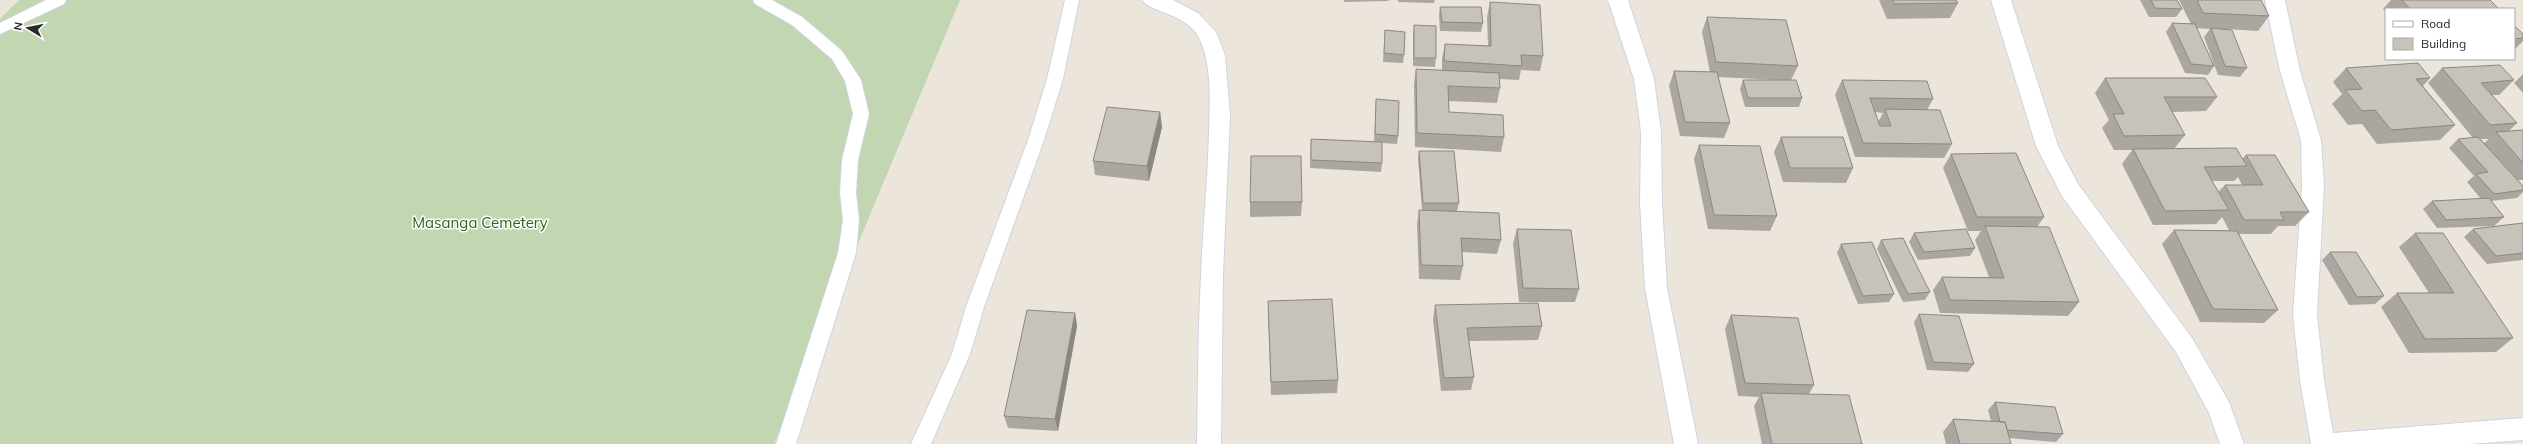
<svg xmlns="http://www.w3.org/2000/svg" width="2523" height="444" font-family="Mulish,sans-serif">
	<rect width="100%" height="100%" fill="#ece5db"/>
	<path fill="#c2d6b1" d="M 19,0 L 960,0 L 774,444 L 0,444 L 0,19 Z"/>
	<g fill="none" stroke-linecap="round" stroke-linejoin="round">
		<defs>
			<path id="service" d="M 46,0 L 66,0 L 64,4 L 0,34 L 0,23 Z
				M 753,0 L 772,0 L 802,17 L 842,51 L 861,80 L 869,114 L 858,160 L 856,193 L 859,220 L 856,253 L 796,444 L 776,444 L 838,253 L 843,220 L 840,193 L 842,160 L 853,114 L 845,81 L 832,59 L 792,25 L 755,4 Z
				M 1065,0 L 1079,0 L 1063,79 L 1044,140 L 984,307 L 970,354 L 931,444 L 911,444 L 952,354 L 966,307 L 1028,140 L 1047,79 Z"/>
			<path id="minor" d="M 1142,0 L 1173,0 L 1198,13 L 1216,32 L 1225,55 L 1230,115 L 1223,274 L 1221,444 L 1197,444 C 1198,388 1198,331 1201,275 C 1203,226 1208,178 1209,130 C 1210,100 1212,67 1200,40 C 1189,13 1150,13 1142,0 Z
				M 1608,0 L 1628,0 L 1654,79 L 1661,132 L 1662,203 L 1667,288 L 1698,444 L 1674,444 L 1645,288 L 1640,203 L 1641,132 L 1634,79 Z
				M 1991,0 L 2011,0 L 2058,146 L 2078,184 L 2192,338 L 2229,402 L 2244,444 L 2220,444 L 2209,413 L 2176,352 L 2062,196 L 2036,146 Z
				M 2265,0 L 2285,0 L 2300,71 L 2321,140 L 2324,186 L 2317,315 L 2324,380 L 2333,433 L 2523,418 L 2523,440 L 2469,444 L 2311,444 L 2300,380 L 2293,315 L 2302,186 L 2301,140 L 2280,71 Z"/>
		</defs>
		<use href="#service" stroke="#d0d2e2" stroke-width="2"/>
		<use href="#minor" stroke="#d0d2e2" stroke-width="2"/>
		<use href="#service" fill="#fff" fill-rule="evenodd"/>
		<use href="#minor" fill="#fff" fill-rule="evenodd"/>
	</g>
	<path fill="#aba7a0" fill-rule="evenodd" d="M 1344,0 L 1389,0 L 1388,1 L 1344,2 Z
		M 1398,0 L 1435,0 L 1434,3 L 1398,2 Z
		M 1879,0 L 1956,0 L 1958,3 L 1950,18 L 1887,19 Z
		M 2140,0 L 2177,0 L 2182,9 L 2176,17 L 2149,17 Z
		M 2179,0 L 2261,0 L 2269,16 L 2258,31 L 2226,29 L 2247,68 L 2240,77 L 2218,75 L 2204,37 L 2210,29 L 2196,28 L 2214,66 L 2208,75 L 2185,73 L 2166,32 L 2172,23 L 2191,24 Z
		M 2391,0 L 2490,0 L 2499,9 L 2386,9 L 2386,12 L 2383,9 Z
		M 1490,2 L 1543,56 L 1540,71 L 1521,70 L 1519,80 L 1499,79 L 1500,88 L 1497,103 L 1449,101 L 1449,112 L 1504,137 L 1501,152 L 1415,147 L 1414,84 L 1416,69 L 1442,70 L 1442,59 L 1445,44 L 1488,46 L 1487,17 Z
		M 1440,7 L 1483,23 L 1481,32 L 1440,31 L 1439,15 Z
		M 1707,17 L 1798,66 L 1791,80 L 1802,98 L 1799,107 L 1745,107 L 1740,89 L 1743,80 L 1777,80 L 1718,77 L 1730,123 L 1724,138 L 1680,136 L 1669,86 L 1674,71 L 1710,72 L 1702,32 Z
		M 1414,25 L 1436,58 L 1435,67 L 1413,66 L 1413,33 Z
		M 2514,25 L 2523,34 L 2523,41 L 2514,50 Z
		M 1385,30 L 1404,55 L 1403,63 L 1383,62 Z
		M 2346,68 L 2430,78 L 2423,86 L 2455,125 L 2440,140 L 2377,144 L 2362,124 L 2348,125 L 2332,104 L 2342,94 L 2333,82 Z
		M 2442,68 L 2514,80 L 2499,95 L 2492,95 L 2517,123 L 2509,131 L 2523,130 L 2523,180 L 2518,180 L 2523,186 L 2523,192 L 2517,198 L 2491,201 L 2504,217 L 2494,226 L 2437,228 L 2423,209 L 2432,201 L 2481,199 L 2467,182 L 2474,176 L 2449,148 L 2458,139 L 2473,138 L 2428,83 ZM 2480,139 L 2489,139 L 2484,143 Z
		M 2523,74 L 2523,93 L 2514,83 Z
		M 2105,78 L 2217,97 L 2206,111 L 2172,112 L 2185,135 L 2174,149 L 2242,159 L 2246,155 L 2309,212 L 2295,226 L 2278,226 L 2271,234 L 2239,234 L 2278,310 L 2264,323 L 2200,322 L 2162,244 L 2174,230 L 2229,230 L 2222,217 L 2216,224 L 2153,225 L 2122,164 L 2132,150 L 2114,150 L 2102,128 L 2109,120 L 2095,93 ZM 2238,177 L 2242,185 L 2225,185 L 2218,192 L 2212,181 L 2234,181 Z
		M 1842,80 L 1933,99 L 1927,110 L 1952,144 L 1944,158 L 1855,157 L 1835,95 ZM 1875,112 L 1883,113 L 1878,122 Z
		M 1376,99 L 1398,136 L 1397,144 L 1382,143 L 1382,163 L 1381,172 L 1310,168 L 1311,139 L 1374,142 Z
		M 1160,112 L 1162,127 L 1149,181 L 1095,175 L 1093,161 Z
		M 1781,137 L 1853,168 L 1846,183 L 1783,182 L 1774,152 Z
		M 1699,145 L 1777,216 L 1770,231 L 1708,229 L 1694,159 Z
		M 1419,151 L 1459,203 L 1457,211 L 1501,240 L 1497,254 L 1462,252 L 1463,266 L 1460,280 L 1419,279 L 1417,224 L 1419,210 L 1422,210 L 1418,159 Z
		M 1951,154 L 2044,217 L 2037,227 L 2079,302 L 2068,316 L 1940,313 L 1933,290 L 1942,277 L 1989,277 L 1975,240 L 1981,231 L 1968,231 L 1943,168 Z
		M 1250,202 L 1302,202 L 1301,216 L 1250,217 Z
		M 2523,223 L 2523,260 L 2487,264 L 2464,237 L 2473,229 Z
		M 1517,229 L 1579,289 L 1575,302 L 1519,302 L 1513,243 Z
		M 1914,233 L 1975,248 L 1970,256 L 1918,260 L 1909,242 Z
		M 2415,233 L 2513,338 L 2496,352 L 2409,353 L 2381,307 L 2397,293 L 2429,293 L 2399,247 Z
		M 1881,240 L 1930,292 L 1925,300 L 1903,302 L 1877,249 Z
		M 1841,244 L 1894,294 L 1889,302 L 1858,304 L 1837,253 Z
		M 2330,252 L 2384,296 L 2375,304 L 2349,305 L 2322,260 Z
		M 1268,301 L 1338,380 L 1337,393 L 1271,395 L 1268,314 Z
		M 1435,305 L 1542,326 L 1538,340 L 1469,341 L 1474,377 L 1471,390 L 1441,391 L 1433,319 Z
		M 1075,313 L 1077,326 L 1058,431 L 1008,428 L 1004,416 Z
		M 1919,314 L 1974,364 L 1968,372 L 1927,370 L 1914,322 Z
		M 1731,315 L 1814,385 L 1809,394 L 1862,444 L 1762,444 L 1754,406 L 1759,397 L 1738,396 L 1725,329 Z
		M 1995,402 L 2063,434 L 2056,442 L 2009,438 L 2011,444 L 1946,444 L 1943,432 L 1953,419 L 1991,421 L 1988,410 Z"/>
	<path fill="#8b8882" d="M 1160,112 L 1162,127 L 1149,181 L 1147,166 Z
		M 1075,313 L 1077,326 L 1058,431 L 1055,419 Z"/>
	<path fill="#c7c2ba" stroke="#8b8882" d="M 1893,0 L 1956,0 L 1958,3 L 1894,4 Z
		M 2151,0 L 2177,0 L 2182,9 L 2155,8 Z
		M 2197,0 L 2261,0 L 2269,16 L 2203,13 Z
		M 2402,0 L 2490,0 L 2499,9 L 2410,9 Z
		M 1490,2 L 1540,5 L 1543,56 L 1521,55 L 1522,66 L 1444,61 L 1445,44 L 1491,46 Z
		M 1440,7 L 1481,7 L 1483,23 L 1442,22 Z
		M 1707,17 L 1786,20 L 1798,66 L 1716,62 Z
		M 2172,23 L 2195,24 L 2214,66 L 2191,64 Z
		M 1414,25 L 1436,26 L 1436,58 L 1414,58 Z
		M 2514,25 L 2523,34 L 2523,38 L 2514,39 Z
		M 2211,28 L 2232,30 L 2247,68 L 2225,66 Z
		M 1385,30 L 1405,32 L 1404,55 L 1384,53 Z
		M 2418,63 L 2430,78 L 2416,79 L 2455,125 L 2391,130 L 2375,110 L 2362,111 L 2345,90 L 2362,89 L 2346,68 Z
		M 2500,65 L 2514,80 L 2481,83 L 2517,123 L 2490,125 L 2442,68 Z
		M 1416,69 L 1499,73 L 1500,88 L 1448,86 L 1449,112 L 1503,115 L 1504,137 L 1417,133 Z
		M 1674,71 L 1717,72 L 1730,123 L 1685,122 Z
		M 2105,78 L 2205,78 L 2217,97 L 2164,97 L 2185,135 L 2124,136 L 2113,114 L 2124,114 Z
		M 1743,80 L 1796,80 L 1802,98 L 1748,98 Z
		M 1842,80 L 1927,81 L 1933,99 L 1870,98 L 1880,126 L 1891,126 L 1885,109 L 1940,110 L 1952,144 L 1863,143 Z
		M 1376,99 L 1399,101 L 1398,136 L 1375,134 Z
		M 1107,107 L 1160,112 L 1147,166 L 1093,161 Z
		M 2523,130 L 2523,163 L 2496,132 Z
		M 1781,137 L 1843,137 L 1853,168 L 1790,168 Z
		M 2478,137 L 2523,186 L 2523,190 L 2494,194 L 2476,174 L 2488,172 L 2458,139 Z
		M 1311,139 L 1382,142 L 1382,163 L 1311,160 Z
		M 1699,145 L 1760,146 L 1777,216 L 1714,215 Z
		M 2236,148 L 2247,166 L 2204,167 L 2229,210 L 2165,211 L 2133,149 Z
		M 1419,151 L 1454,151 L 1459,203 L 1423,203 Z
		M 2016,153 L 2044,217 L 1977,217 L 1951,154 Z
		M 2246,155 L 2275,155 L 2309,212 L 2280,212 L 2284,220 L 2244,220 L 2225,185 L 2263,185 Z
		M 1251,156 L 1301,156 L 1302,202 L 1250,202 Z
		M 2489,198 L 2504,217 L 2446,220 L 2432,201 Z
		M 1419,210 L 1499,213 L 1501,240 L 1461,238 L 1463,266 L 1421,265 Z
		M 2523,223 L 2523,253 L 2496,256 L 2473,229 Z
		M 1985,226 L 2049,227 L 2079,302 L 1950,300 L 1942,277 L 2004,278 Z
		M 1517,229 L 1571,230 L 1579,289 L 1523,288 Z
		M 1966,229 L 1975,248 L 1924,252 L 1914,233 Z
		M 2174,230 L 2237,231 L 2278,310 L 2213,309 Z
		M 2415,233 L 2443,233 L 2513,338 L 2425,339 L 2397,293 L 2454,293 Z
		M 1903,238 L 1930,292 L 1908,294 L 1881,240 Z
		M 1872,242 L 1894,294 L 1863,296 L 1841,244 Z
		M 2330,252 L 2356,252 L 2384,296 L 2357,297 Z
		M 1332,299 L 1338,380 L 1271,382 L 1268,301 Z
		M 1538,303 L 1542,326 L 1467,328 L 1474,377 L 1444,378 L 1435,305 Z
		M 1027,310 L 1075,313 L 1055,419 L 1004,416 Z
		M 1919,314 L 1959,316 L 1974,364 L 1933,362 Z
		M 1731,315 L 1798,318 L 1814,385 L 1745,383 Z
		M 1761,393 L 1849,395 L 1862,444 L 1772,444 Z
		M 1995,402 L 2055,407 L 2063,434 L 2007,430 L 2005,422 L 2000,422 Z
		M 1953,419 L 2005,422 L 2011,444 L 1960,444 Z"/>
	<g text-anchor="middle" dominant-baseline="central" stroke-width="3" stroke-linejoin="round" paint-order="stroke">
		<g font-size="15" fill="#256718" stroke="#fff">
			<text x="480" y="222">Masanga Cemetery</text>
		</g>
	</g>
	<rect x="2385" y="8" width="130" height="52" fill="#ffffff" stroke="#a9a9a9"/>
	<rect x="2393" y="21" width="20" height="6" fill="#ffffff" stroke="#a9a9a9"/>
	<text x="2421" y="28" font-size="12" fill="#292929">Road</text>
	<rect x="2393" y="38" width="20" height="12" fill="#c7c2ba" stroke="#a9a9a9"/>
	<text x="2421" y="48" font-size="12" fill="#292929">Building</text>
	<g transform="translate(28 28) rotate(280)" stroke="#ffffff" stroke-width="3" paint-order="stroke">
	<path d="M0-3L7 15L0 10L-7 15Z" fill="#292929"/>
	<text y="-6" font-size="11" font-weight="bold" text-anchor="middle" fill="#292929">N</text>
	</g>
</svg>
